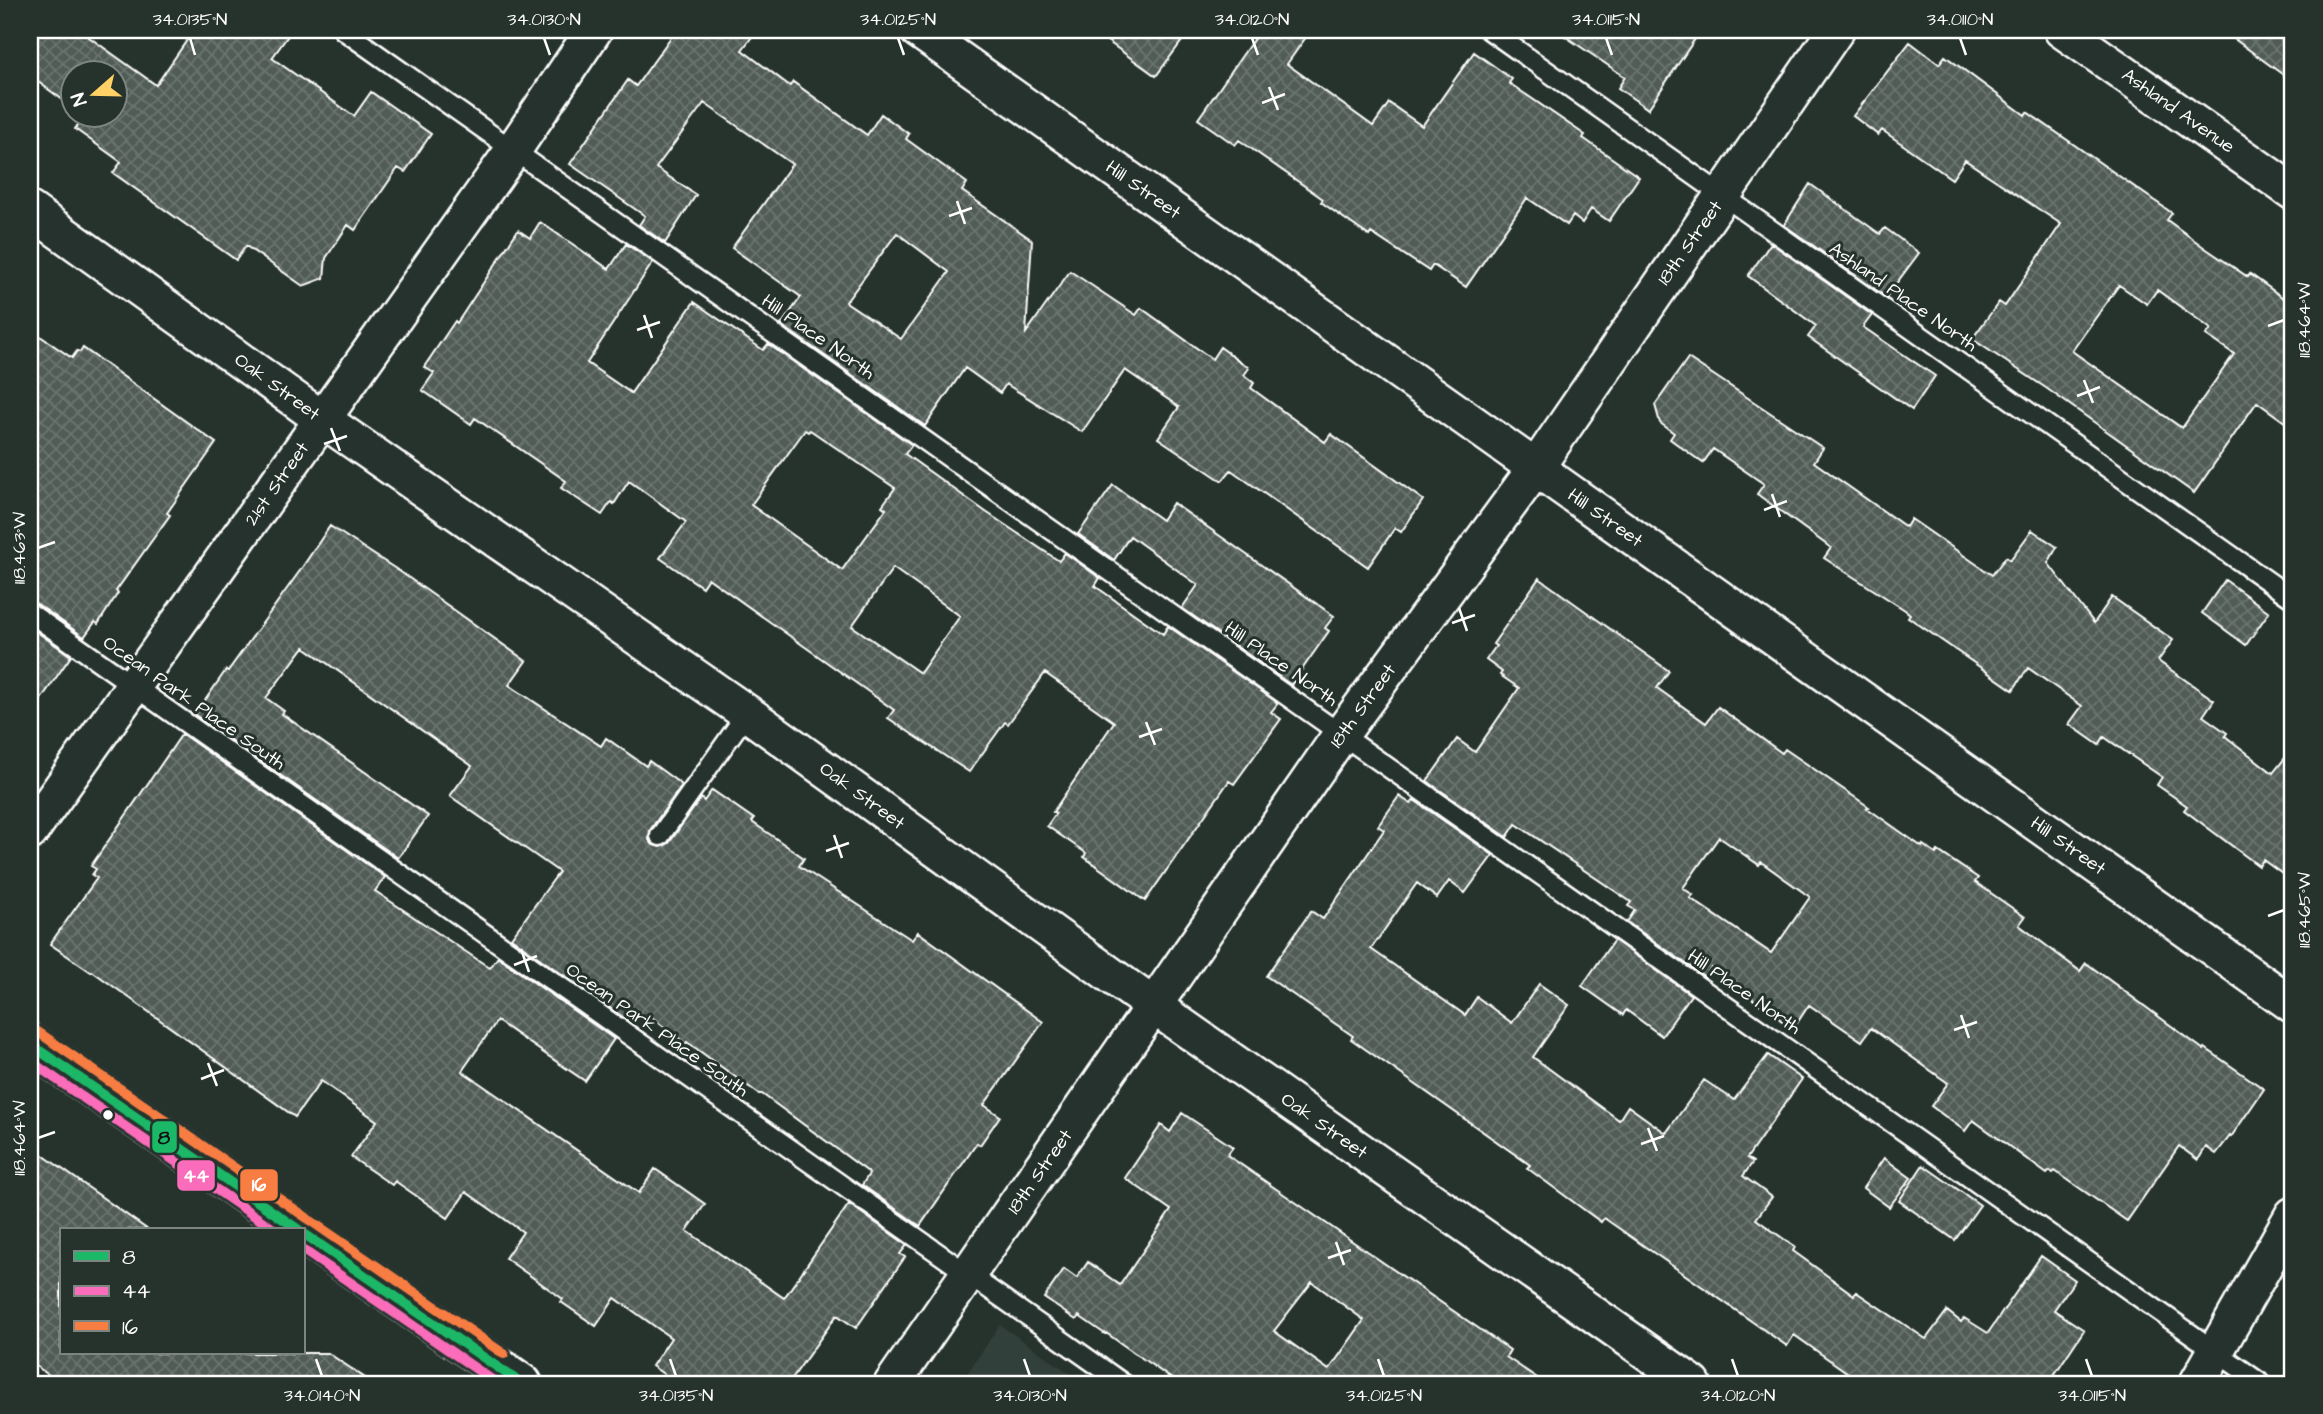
<svg xmlns="http://www.w3.org/2000/svg" width="2323" height="1414" font-family="'Architects Daughter',sans-serif">
	<defs>
		<pattern id="building-cross-hatch" width="8" height="8" patternUnits="userSpaceOnUse" patternTransform="scale(1.75)"><rect width="8" height="8" fill="#515c57"/><path d="M0 0l8 8M0 8l8-8" fill="none" stroke="#6b7470"/></pattern>
	</defs>
	<rect width="100%" height="100%" fill="#26332d"/>
	<filter id="ink" filterUnits="userSpaceOnUse"><feTurbulence type="fractalNoise" baseFrequency=".0143" numOctaves="2"/><feDisplacementMap in="SourceGraphic" scale="14" xChannelSelector="R" yChannelSelector="G"/><feConvolveMatrix kernelMatrix="1 2 1 2 8 2 1 2 1" color-interpolation-filters="sRGB"/></filter>
	<g filter="url(#ink)">
		<path fill="#333f3a" d="M 1000,1325 L 1085,1384 L 960,1384 Z"/>
		<path fill="url(#building-cross-hatch)" stroke="#fff" stroke-width="2" fill-rule="evenodd" d="M 30,30 L 79,30 L 156,85 L 194,30 L 292,30 L 272,58 L 354,116 L 371,92 L 431,134 L 405,172 L 398,168 L 355,230 L 348,225 L 326,258 L 324,278 L 303,286 L 246,246 L 236,260 L 113,173 L 121,162 L 75,129 L 84,116 L 116,116 L 116,74 L 74,74 L 74,108 L 30,76 Z
			M 676,30 L 757,30 L 742,50 L 790,86 L 793,82 L 867,135 L 881,114 L 909,134 L 906,139 L 967,183 L 962,191 L 1032,240 L 1026,333 L 1070,271 L 1136,315 L 1141,308 L 1212,359 L 1220,347 L 1249,368 L 1244,375 L 1254,383 L 1251,388 L 1325,442 L 1331,434 L 1423,500 L 1401,532 L 1395,528 L 1368,567 L 1231,470 L 1222,481 L 1158,438 L 1179,407 L 1125,370 L 1082,432 L 1006,384 L 1000,393 L 965,368 L 925,426 L 781,325 L 801,297 L 732,248 L 792,164 L 704,103 L 656,168 L 696,195 L 665,243 L 639,225 L 645,216 L 570,164 L 628,80 L 636,86 ZM 897,233 L 949,272 L 901,339 L 846,302 Z
			M 1092,30 L 1190,30 L 1156,76 Z
			M 1260,30 L 1311,30 L 1287,64 L 1373,126 L 1389,103 L 1422,126 L 1474,52 L 1512,79 L 1509,83 L 1585,135 L 1583,138 L 1639,177 L 1609,221 L 1591,209 L 1582,223 L 1573,216 L 1567,225 L 1527,198 L 1466,287 L 1433,265 L 1429,271 L 1371,233 L 1369,236 L 1321,202 L 1323,199 L 1239,140 L 1235,145 L 1198,119 Z
			M 1556,30 L 1701,30 L 1648,109 L 1618,88 L 1625,77 Z
			M 2222,30 L 2293,30 L 2293,82 Z
			M 1910,42 L 1939,64 L 1945,56 L 2025,115 L 2027,112 L 2172,213 L 2167,220 L 2205,248 L 2248,277 L 2250,274 L 2293,305 L 2293,428 L 2257,402 L 2194,493 L 2046,388 L 1972,339 L 1999,302 L 2005,306 L 2061,224 L 1965,160 L 1952,179 L 1882,130 L 1878,135 L 1853,116 ZM 2119,285 L 2147,304 L 2157,290 L 2211,329 L 2206,335 L 2234,354 L 2182,428 L 2072,351 Z
			M 1810,184 L 1880,234 L 1885,228 L 1919,253 L 1886,297 L 1784,225 Z
			M 540,222 L 609,269 L 626,244 L 653,262 L 587,363 L 631,393 L 694,302 L 763,350 L 768,344 L 912,445 L 905,454 L 986,512 L 1059,561 L 1065,553 L 1100,578 L 1095,586 L 1163,634 L 1168,626 L 1278,703 L 1271,712 L 1281,719 L 1234,784 L 1229,781 L 1145,901 L 1084,857 L 1086,853 L 1047,826 L 1056,813 L 1053,812 L 1114,722 L 1045,673 L 1008,724 L 1005,722 L 969,772 L 888,718 L 894,710 L 708,578 L 702,587 L 660,558 L 686,522 L 629,481 L 614,504 L 611,502 L 602,515 L 561,488 L 566,481 L 475,418 L 471,424 L 422,390 L 434,373 L 424,367 L 455,321 L 457,323 L 518,230 L 530,238 ZM 805,430 L 808,432 L 810,430 L 895,488 L 882,506 L 886,509 L 842,570 L 751,505 ZM 893,568 L 960,616 L 920,673 L 852,626 Z
			M 1771,243 L 1872,315 L 1863,327 L 1935,376 L 1912,410 L 1808,337 L 1816,326 L 1748,276 Z
			M 30,329 L 72,358 L 77,351 L 80,352 L 83,348 L 216,443 L 167,513 L 170,515 L 116,591 L 118,593 L 98,624 L 95,622 L 84,637 L 37,604 L 30,602 Z
			M 1688,358 L 1823,448 L 1814,462 L 1906,527 L 1911,519 L 1992,575 L 2006,557 L 2010,560 L 2032,530 L 2057,547 L 2048,563 L 2094,623 L 2112,597 L 2173,640 L 2158,661 L 2214,700 L 2203,716 L 2227,733 L 2225,736 L 2273,773 L 2293,748 L 2293,882 L 2263,860 L 2259,866 L 2184,810 L 2187,806 L 2157,785 L 2162,777 L 2104,737 L 2099,745 L 2069,724 L 2082,706 L 2028,668 L 2013,690 L 1908,617 L 1910,614 L 1905,610 L 1824,558 L 1831,548 L 1757,494 L 1764,484 L 1713,449 L 1703,463 L 1670,439 L 1674,433 L 1660,423 L 1655,405 Z
			M 1113,485 L 1162,520 L 1173,503 L 1334,616 L 1325,628 L 1329,631 L 1291,685 L 1182,608 L 1198,585 L 1130,536 L 1114,560 L 1078,534 Z
			M 330,526 L 402,573 L 526,661 L 509,685 L 601,746 L 606,738 L 646,766 L 649,761 L 682,785 L 650,830 L 649,840 L 653,845 L 660,847 L 669,843 L 701,798 L 704,801 L 712,790 L 754,819 L 752,822 L 804,858 L 799,866 L 912,940 L 918,932 L 1043,1022 L 984,1105 L 1000,1116 L 980,1145 L 977,1143 L 920,1226 L 862,1185 L 869,1174 L 868,1172 L 762,1094 L 759,1094 L 687,1042 L 686,1044 L 650,1016 L 648,1019 L 635,1009 L 627,1020 L 511,938 L 559,872 L 450,796 L 472,766 L 304,647 L 266,698 L 284,711 L 282,714 L 428,816 L 398,858 L 195,715 L 226,670 L 228,671 L 299,572 Z
			M 1539,578 L 1669,671 L 1657,688 L 1706,723 L 1718,707 L 1782,753 L 1785,749 L 1869,807 L 1867,808 L 1922,847 L 1923,845 L 1936,854 L 1938,851 L 1978,878 L 1975,882 L 2025,917 L 2019,925 L 2080,971 L 2086,963 L 2204,1050 L 2205,1048 L 2264,1089 L 2231,1137 L 2230,1136 L 2216,1154 L 2206,1147 L 2198,1160 L 2179,1146 L 2127,1221 L 2055,1171 L 2053,1173 L 2050,1171 L 2047,1174 L 1973,1120 L 1965,1131 L 1931,1106 L 1948,1083 L 1871,1028 L 1862,1041 L 1809,1005 L 1793,1029 L 1711,968 L 1705,977 L 1627,922 L 1635,910 L 1628,906 L 1631,902 L 1516,824 L 1507,837 L 1427,781 L 1457,739 L 1475,752 L 1519,688 L 1500,675 L 1502,672 L 1486,660 L 1496,646 L 1493,644 ZM 1719,837 L 1759,865 L 1761,862 L 1810,897 L 1771,953 L 1690,898 L 1693,895 L 1683,888 Z
			M 2225,580 L 2269,612 L 2246,645 L 2202,613 Z
			M 30,627 L 71,656 L 30,715 Z
			M 182,734 L 385,877 L 375,891 L 490,968 L 498,957 L 614,1039 L 585,1081 L 497,1021 L 462,1071 L 639,1193 L 655,1169 L 705,1204 L 687,1231 L 784,1298 L 849,1204 L 907,1245 L 900,1254 L 905,1257 L 856,1328 L 837,1315 L 788,1384 L 678,1384 L 652,1366 L 671,1338 L 615,1298 L 596,1326 L 561,1302 L 563,1299 L 505,1258 L 523,1232 L 466,1192 L 448,1218 L 395,1181 L 392,1185 L 351,1157 L 377,1121 L 321,1081 L 295,1117 L 92,971 L 91,972 L 50,944 L 97,878 L 92,875 L 96,869 L 91,866 Z
			M 1399,796 L 1411,804 L 1414,800 L 1493,855 L 1465,893 L 1449,881 L 1437,898 L 1417,883 L 1371,949 L 1465,1015 L 1477,997 L 1512,1023 L 1539,984 L 1569,1005 L 1533,1057 L 1619,1120 L 1628,1106 L 1666,1133 L 1704,1080 L 1734,1100 L 1768,1055 L 1802,1079 L 1747,1158 L 1753,1162 L 1743,1176 L 1772,1197 L 1756,1219 L 1795,1247 L 1793,1251 L 1854,1295 L 1856,1292 L 1926,1339 L 1947,1311 L 1961,1322 L 1964,1318 L 1988,1333 L 2041,1256 L 2075,1280 L 2054,1310 L 2084,1330 L 2048,1384 L 1841,1384 L 1848,1373 L 1794,1335 L 1787,1346 L 1604,1218 L 1601,1222 L 1527,1168 L 1530,1165 L 1351,1039 L 1353,1036 L 1266,976 L 1311,911 L 1323,919 L 1384,830 L 1378,826 Z
			M 1614,940 L 1691,995 L 1662,1036 L 1626,1010 L 1623,1015 L 1582,986 Z
			M 1182,1113 L 1233,1147 L 1227,1155 L 1510,1350 L 1506,1357 L 1546,1384 L 1179,1384 L 1106,1333 L 1105,1334 L 1079,1316 L 1076,1320 L 1044,1298 L 1064,1269 L 1077,1278 L 1088,1262 L 1120,1285 L 1171,1210 L 1125,1178 L 1161,1125 L 1170,1132 ZM 1312,1282 L 1364,1320 L 1329,1370 L 1274,1331 Z
			M 30,1146 L 148,1230 L 61,1230 L 61,1353 L 328,1353 L 374,1384 L 62,1384 L 30,1362 Z
			M 1884,1158 L 1911,1178 L 1889,1207 L 1863,1188 Z
			M 1923,1165 L 1980,1205 L 1955,1240 L 1899,1201 Z"/>
		<g fill="none" stroke-linecap="round" stroke-linejoin="round">
			<defs>
				<path id="service" d="M 343,30 L 2262,1384
					M 1489,30 L 2293,599
					M 30,613 L 1124,1384
					M 660,836 L 747,713"/>
				<path id="minor" d="M 918,30 L 2293,1005
					M 2062,30 L 2293,192
					M 30,210 L 322,419 L 747,713 L 1155,1007 L 1693,1384
					M 30,832 L 514,149 L 594,30
					M 892,1384 L 1342,733 L 1535,469 L 1836,30
					M 2197,1384 L 2293,1215"/>
				<path id="tertiary" d="M 30,1044 L 299,1230
					M 303,1233 L 522,1384"/>
			</defs>
			<use href="#service" stroke="#fff" stroke-width="23"/>
			<use href="#minor" stroke="#fff" stroke-width="40"/>
			<use href="#tertiary" stroke="#fff" stroke-width="44"/>
			<use href="#service" stroke="#26332d" stroke-width="18"/>
			<use href="#minor" stroke="#26332d" stroke-width="35"/>
			<use href="#tertiary" stroke="#26332d" stroke-width="38"/>
			<defs>
				<path id="bus-1" d="M 30,1044 L 299,1230
					M 303,1233 L 522,1384"/>
				<path id="bus-2" d="M 30,1061 L 275,1230
					M 303,1250 L 498,1384"/>
				<path id="bus-3" d="M 38,1032 L 307,1218
					M 311,1221 L 504,1354"/>
			</defs>
			<use href="#bus-1" stroke="#26332d" stroke-width="16"/>
			<use href="#bus-2" stroke="#26332d" stroke-width="16"/>
			<use href="#bus-3" stroke="#26332d" stroke-width="16"/>
			<use href="#bus-1" stroke="#1ab867" stroke-width="10"/>
			<use href="#bus-2" stroke="#fb6dba" stroke-width="10"/>
			<use href="#bus-3" stroke="#f77d43" stroke-width="10"/>
		</g>
	</g>
	<path fill="none" stroke="#fff" stroke-width="2.5" d="M 190,38 L 195,55M 544,38 L 550,55M 898,38 L 904,55M 1252,38 L 1258,55M 1606,38 L 1612,55M 1960,38 L 1966,55M 1269,87 L 1278,110M 1262,103 L 1285,94M 957,201 L 965,224M 949,216 L 972,208M 644,315 L 652,338M 2268,326 L 2284,320M 637,330 L 660,322M 2084,380 L 2093,403M 2077,396 L 2100,387M 331,428 L 340,451M 324,444 L 347,436M 1772,494 L 1780,517M 1764,510 L 1787,501M 38,548 L 55,542M 1459,608 L 1467,631M 1452,623 L 1475,615M 1146,722 L 1155,745M 1139,737 L 1162,729M 834,835 L 842,858M 826,851 L 849,843M 2268,916 L 2284,910M 521,949 L 529,972M 514,965 L 537,956M 1961,1015 L 1969,1038M 1954,1030 L 1977,1022M 208,1063 L 217,1086M 201,1079 L 224,1070M 1648,1128 L 1657,1151M 38,1138 L 55,1132M 1641,1144 L 1664,1136M 1336,1242 L 1344,1265M 1328,1258 L 1351,1250M 316,1359 L 322,1376M 670,1359 L 676,1376M 1024,1359 L 1030,1376M 1378,1359 L 1384,1376M 1732,1359 L 1738,1376M 2086,1359 L 2092,1376"/>
	<circle fill="#fff" stroke="#26332d" stroke-width="2.5" cx="108" cy="1115" r="6"/>
	<g text-anchor="middle" dominant-baseline="central" stroke-width="6" stroke-linejoin="round" paint-order="stroke">
		<g font-size="19" fill="#fff" stroke="#26332d">
			<text transform="translate(2178 111) rotate(35)">Ashland Avenue</text>
			<text transform="translate(1143 190) rotate(35)">Hill Street</text>
			<text transform="translate(1690 243) rotate(-55)">18th Street</text>
			<text transform="translate(1903 297) rotate(35)">Ashland Place North</text>
			<text transform="translate(818 337) rotate(35)">Hill Place North</text>
			<text transform="translate(277 387) rotate(36)">Oak Street</text>
			<text transform="translate(277 484) rotate(-55)">21st Street</text>
			<text transform="translate(1605 518) rotate(35)">Hill Street</text>
			<text transform="translate(1281 664) rotate(35)">Hill Place North</text>
			<text transform="translate(194 703) rotate(35)">Ocean Park Place South</text>
			<text transform="translate(1363 706) rotate(-54)">18th Street</text>
			<text transform="translate(862 796) rotate(36)">Oak Street</text>
			<text transform="translate(2068 846) rotate(35)">Hill Street</text>
			<text transform="translate(1744 992) rotate(35)">Hill Place North</text>
			<text transform="translate(657 1030) rotate(35)">Ocean Park Place South</text>
			<text transform="translate(1324 1126) rotate(35)">Oak Street</text>
			<text transform="translate(1040 1172) rotate(-55)">18th Street</text>
		</g>
	</g>
	<g stroke="#26332d" stroke-width="2.5">
		<rect x="151" y="1120" width="27" height="34" rx="7" fill="#1ab867"/>
		<rect x="176" y="1159" width="40" height="33" rx="7" fill="#fb6dba"/>
		<rect x="239" y="1168" width="40" height="34" rx="7" fill="#f77d43"/>
	</g>
	<g font-size="19" text-anchor="middle" font-weight="bold" fill="#fff">
		<text x="196" y="1182">44</text>
		<text x="259" y="1191">16</text>
	</g>
	<g font-size="19" text-anchor="middle" font-weight="bold" fill="#111">
		<text x="164" y="1144">8</text>
	</g>
	<rect width="2323" height="1414" fill="none" stroke="#26332d" stroke-width="77"/>
	<rect x="60" y="1228" width="245" height="126" fill="#26332d" stroke="#7d8581" stroke-width="2"/>
	<rect x="74" y="1251" width="35" height="10" fill="#1ab867" stroke="#7d8581" stroke-width="2"/>
	<text x="122" y="1264" font-size="21" fill="#ffffff">8</text>
	<rect x="74" y="1286" width="35" height="10" fill="#fb6dba" stroke="#7d8581" stroke-width="2"/>
	<text x="122" y="1298" font-size="21" fill="#ffffff">44</text>
	<rect x="74" y="1321" width="35" height="10" fill="#f77d43" stroke="#7d8581" stroke-width="2"/>
	<text x="122" y="1334" font-size="21" fill="#ffffff">16</text>
	<g transform="translate(94 94) rotate(250)"><circle r="33" fill="#26332d" stroke="#7d8581" stroke-width="2"/>
	<path d="M0-5L12 26L0 18L-12 26Z" fill="#ffd166"/>
	<text y="-10" font-size="19" font-weight="bold" text-anchor="middle" fill="#ffffff">N</text>
	</g>
	<rect x="38" y="38" width="2246" height="1338" fill="none" stroke="#fff" stroke-width="2.5"/>
	<g font-size="18" text-anchor="middle" fill="#fff">
		<text x="190" y="25">34.0135°N</text>
		<text x="544" y="25">34.0130°N</text>
		<text x="898" y="25">34.0125°N</text>
		<text x="1252" y="25">34.0120°N</text>
		<text x="1606" y="25">34.0115°N</text>
		<text x="1960" y="25">34.0110°N</text>
		<text transform="translate(2304 320) rotate(-90)" y="6">118.464°W</text>
		<text transform="translate(19 548) rotate(-90)" y="6">118.463°W</text>
		<text transform="translate(2304 910) rotate(-90)" y="6">118.465°W</text>
		<text transform="translate(19 1138) rotate(-90)" y="6">118.464°W</text>
		<text x="322" y="1401">34.0140°N</text>
		<text x="676" y="1401">34.0135°N</text>
		<text x="1030" y="1401">34.0130°N</text>
		<text x="1384" y="1401">34.0125°N</text>
		<text x="1738" y="1401">34.0120°N</text>
		<text x="2092" y="1401">34.0115°N</text>
	</g>
</svg>
